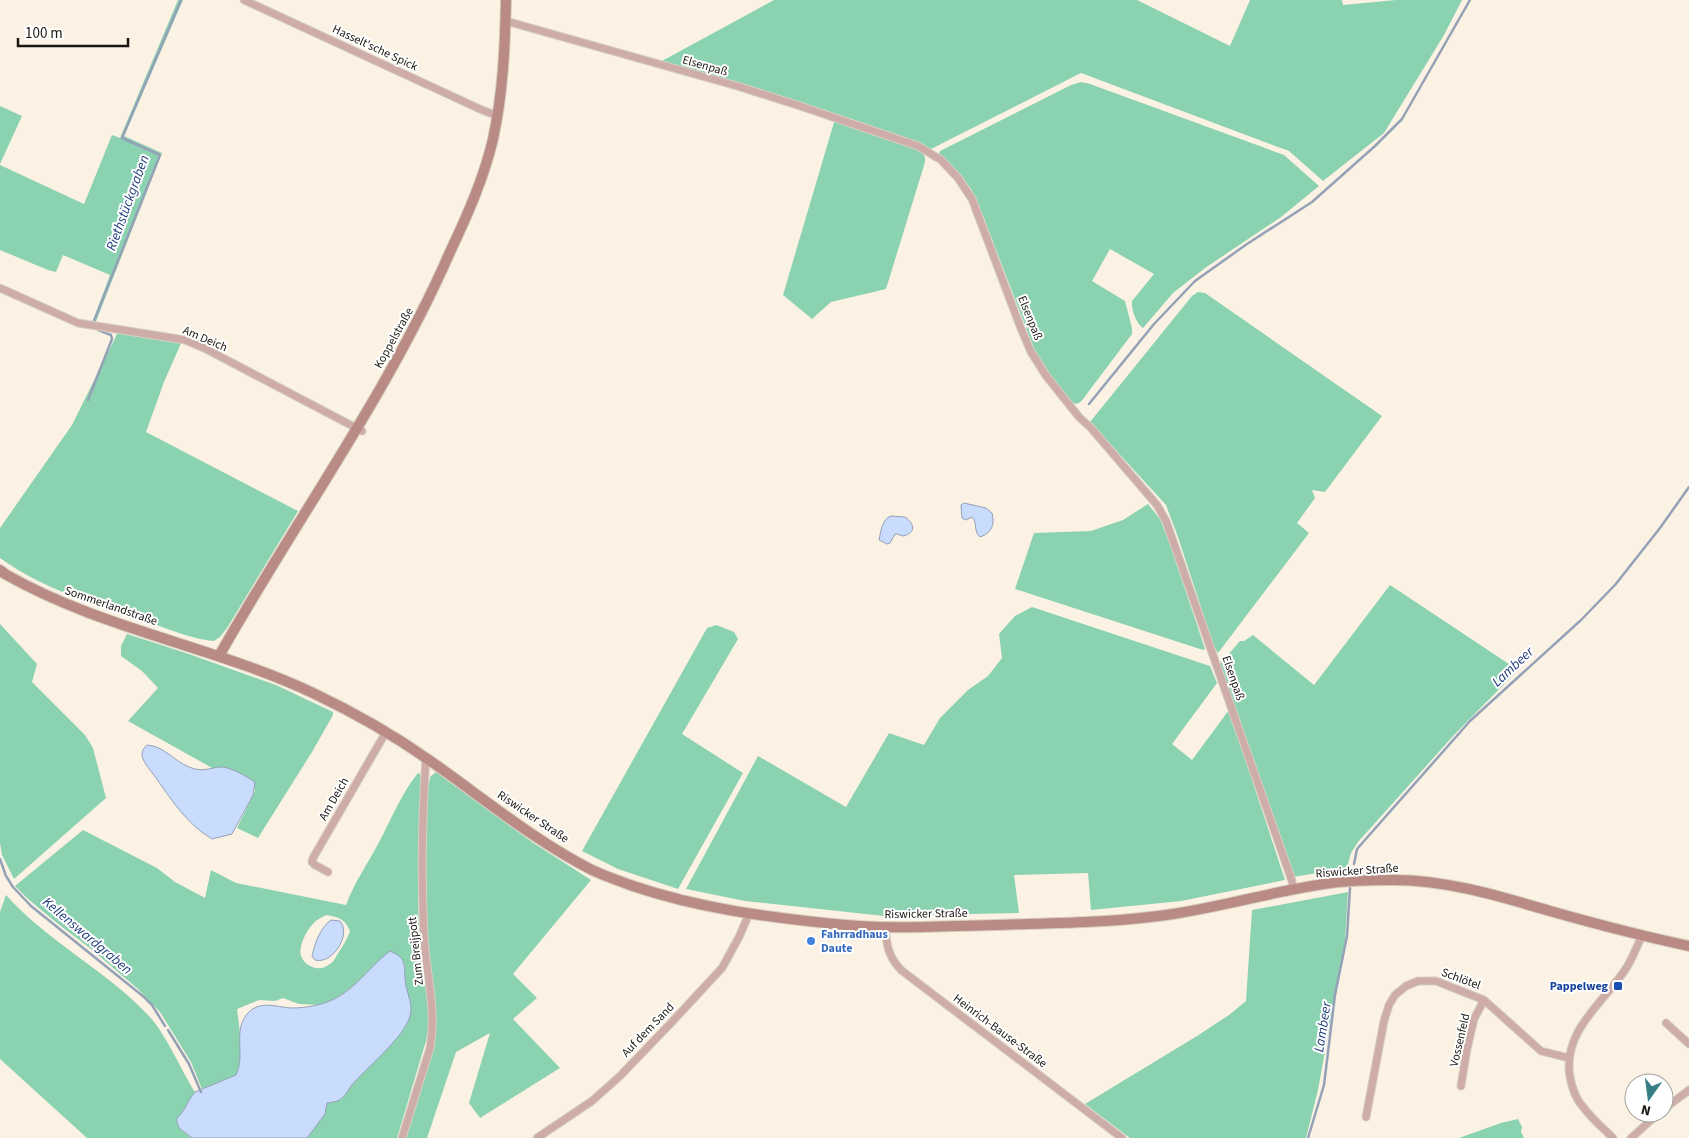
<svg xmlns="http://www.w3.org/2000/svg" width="1689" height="1138" font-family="'Source Sans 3',sans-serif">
	<rect width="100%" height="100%" fill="#fbf2e3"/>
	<path fill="#8bd2b1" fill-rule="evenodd" d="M 178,0 L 183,0 L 124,136 L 162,153 L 95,324 L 92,323 L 110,275 L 63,255 L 56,272 L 48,270 L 0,250 L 0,165 L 84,204 L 112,135 L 120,138 Z
		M 774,0 L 1137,0 L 1230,46 L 1250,0 L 1342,0 L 1343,5 L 1396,0 L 1462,0 L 1444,35 L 1384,133 L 1323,181 L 1289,151 L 1081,73 L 931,149 C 844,112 751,89 660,62 Z
		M 1081,82 L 1090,84 L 1284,155 L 1319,186 L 1281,217 L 1205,268 L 1173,293 L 1143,328 C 1136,323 1131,309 1132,301 L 1154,274 L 1110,249 L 1092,281 L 1125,301 L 1132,328 L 1132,334 L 1083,399 C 1080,403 1078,405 1072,403 L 1052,379 L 1035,351 L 978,203 L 971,189 L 959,173 L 939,154 L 940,151 L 1071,85 Z
		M 0,106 L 22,116 L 0,164 Z
		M 835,119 L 920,150 L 925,157 L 925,162 L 886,289 L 831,302 L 812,319 L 783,295 Z
		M 1198,292 L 1205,293 L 1382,416 L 1325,492 L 1312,490 L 1315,498 L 1297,523 L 1309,533 L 1218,653 L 1214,647 L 1178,537 L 1166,505 L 1090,422 L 1192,296 Z
		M 118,332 L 182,341 L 164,382 L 146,432 L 298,511 L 227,628 L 220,637 L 214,641 C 191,639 169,629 148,622 C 97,605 44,590 0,558 L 0,528 L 72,425 Z
		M 1148,504 L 1160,519 L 1169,541 L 1205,649 L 1203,650 L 1015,589 L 1034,533 L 1091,531 L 1123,520 Z
		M 1390,585 L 1518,670 L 1454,735 L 1358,842 L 1351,853 L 1347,868 L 1293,877 L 1220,664 L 1240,641 L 1244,641 L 1253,635 L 1314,685 Z
		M 1032,607 L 1210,666 L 1217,683 L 1172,744 L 1192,760 L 1229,710 L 1285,880 L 1181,901 L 1091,910 L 1088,873 L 1014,875 L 1019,913 L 884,916 L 745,901 L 686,889 L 758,756 L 846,807 L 889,733 L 924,745 L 940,718 L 968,690 L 988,676 L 1002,658 L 999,634 L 1015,616 Z
		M 0,624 L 37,664 L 32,682 L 85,735 L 93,748 L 106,798 L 14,879 L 2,855 L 0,843 Z
		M 716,625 L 734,632 L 738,639 L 682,734 L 743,773 L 678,889 L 618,869 L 582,851 L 707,628 Z
		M 127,634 L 186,653 L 276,685 L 333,712 L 333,715 L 312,752 L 258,838 L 237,828 L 255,791 L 252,780 C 238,776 230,763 214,769 L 128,721 L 158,688 L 142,671 L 121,656 L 121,646 Z
		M 436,772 L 532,842 L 591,880 L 513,974 L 537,998 L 513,1019 L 560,1068 L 480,1118 L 469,1103 L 490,1033 L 456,1052 L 427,1138 L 404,1138 L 433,1040 L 436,1016 L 427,937 L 424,900 L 427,796 L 430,777 Z
		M 418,773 L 420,774 L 421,779 L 418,901 L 419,931 L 427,996 L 429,1023 L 426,1041 L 397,1138 L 307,1138 L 325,1114 L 327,1103 L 342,1099 L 351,1085 L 387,1048 L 408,1022 C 407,1008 406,993 405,979 C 404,974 406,969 404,963 C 401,957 396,954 390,951 L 359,981 L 339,997 L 320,1005 L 299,1004 L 283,998 L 275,1001 L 259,1000 L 237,1009 C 239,1027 245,1058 236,1075 L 202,1089 L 191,1062 L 160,1012 L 138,989 L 91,949 L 57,923 L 28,899 L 15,886 L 83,830 L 157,868 L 175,882 L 205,898 L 211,870 L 236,883 L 346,905 C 354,883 367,865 378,844 C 391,820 401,794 418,773 ZM 326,915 C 339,917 345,919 350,931 C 347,940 343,945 339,952 C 336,956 334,962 330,964 C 320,972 306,968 301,956 C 298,946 308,927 316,921 C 318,919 323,917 326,915 Z
		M 1348,892 L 1345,941 L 1318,1090 L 1306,1138 L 1130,1138 L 1085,1104 L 1197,1036 L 1229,1015 L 1246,1001 L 1252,910 Z
		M 6,895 C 47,941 107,971 149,1016 C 166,1034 181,1070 195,1092 C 188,1100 185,1111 178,1118 C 176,1130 185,1131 192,1138 L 87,1138 L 0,1059 L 0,912 Z
		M 1518,1119 L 1522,1127 L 1521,1132 L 1524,1138 L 1459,1138 L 1501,1123 Z"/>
	<path fill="#c9dcfe" stroke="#94a1b7" d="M 964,503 L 986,508 L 992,513 C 995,524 992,533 980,537 C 973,531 978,523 972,517 L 966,520 L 962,518 L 961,505 Z
		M 891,516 L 905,517 C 915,524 916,533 903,536 L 897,534 L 895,534 L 890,543 L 887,544 L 879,540 C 881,531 882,519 891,516 Z
		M 147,745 C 164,746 174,761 189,767 C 201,772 207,769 219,767 C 230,766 247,777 255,782 L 253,795 L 232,834 L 212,839 C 187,824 173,802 156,778 C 152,772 143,763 142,755 C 142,750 144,748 147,745 Z
		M 331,920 L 340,921 C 352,935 332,965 315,960 L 312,956 C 315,943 320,928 331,920 Z
		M 390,951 C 406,958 404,963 405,978 C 405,990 414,1004 410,1016 C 404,1038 366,1068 351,1086 C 348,1090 346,1095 342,1098 C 338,1102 332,1102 327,1103 L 325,1114 L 307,1138 L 192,1138 C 185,1131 176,1130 177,1118 C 185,1111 188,1100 195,1092 L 236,1075 C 246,1055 232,1030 248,1013 C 260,1000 276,1007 291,1008 C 300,1008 309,1007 317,1005 C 351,998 365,970 390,951 Z"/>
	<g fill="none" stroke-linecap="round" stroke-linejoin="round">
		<path stroke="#94a1b7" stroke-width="2.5" d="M 94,321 L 160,155 L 122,138 L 181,0
			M 88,400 L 112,339 L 111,335 L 98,330
			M 1089,404 L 1154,324 L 1195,281 L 1247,244 L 1312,202 L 1375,146 L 1402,119 L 1470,0
			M 0,859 L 6,876 L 13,887 L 31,906 L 144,997 L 152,1005 L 165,1026
			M 1354,864 L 1357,849 L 1470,721 L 1581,620 L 1615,585 L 1660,528 L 1689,487
			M 168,1030 L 189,1064 L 201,1092
			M 1308,1138 L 1324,1085 L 1335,995 L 1347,936 L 1350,888"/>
		<defs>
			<path id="street" d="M 244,0 L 482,110 L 498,116
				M 506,21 L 737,86 L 797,105 L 918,146 L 941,160 L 958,178 L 972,199 L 1020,326 L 1031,352 L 1047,377 L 1079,417 L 1091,428 L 1157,505 L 1166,521 L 1292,881 L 1293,889
				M 0,288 L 78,323 L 185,340 L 204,348 L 362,431
				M 328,872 L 315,865 L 312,862 L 313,858 L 386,732
				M 885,928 C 887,946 888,956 901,970 L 1122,1138
				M 1666,1023 L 1689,1044
				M 1461,1086 L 1467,1049 L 1474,1019 L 1484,1000
				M 1664,1109 L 1689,1090
				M 1366,1117 L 1384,1021 L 1389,1005 L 1395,995 L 1406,986 L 1418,981 L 1436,981 L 1484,1000 L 1541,1051 L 1569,1058
				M 402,1138 L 430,1048 C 437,1008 426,976 424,937 C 421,877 422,817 426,757
				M 537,1138 L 592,1101 L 620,1076 L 671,1023 L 722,968 L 739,937 L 749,914
				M 1613,1138 C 1603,1128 1592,1119 1584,1108 C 1576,1100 1572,1088 1570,1077 C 1562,1030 1604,1003 1627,967 C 1633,957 1637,946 1642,936
				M 1631,1138 L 1659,1113"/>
			<path id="secondary" d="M 0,570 L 5,574 C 101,629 213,646 313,693 C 353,712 392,734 429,760 C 482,797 533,840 592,870 C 605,876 619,881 633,886 C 698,908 766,917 834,924 C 888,930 941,926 995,925 C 1055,923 1114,923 1173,914 C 1226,906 1278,890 1331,883 C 1351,880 1373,880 1393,880 C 1447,880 1499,896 1550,911 C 1596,924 1642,936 1689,946
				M 219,656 C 295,521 388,394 450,252 C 467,216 484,178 493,139 C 503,93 505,47 506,0"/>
		</defs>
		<use href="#street" stroke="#d7cfc2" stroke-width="9"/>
		<use href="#secondary" stroke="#d7cfc2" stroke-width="12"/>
		<use href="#street" stroke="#ceada9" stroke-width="7"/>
		<use href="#secondary" stroke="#ba8b85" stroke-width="10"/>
	</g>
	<circle fill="#3f7fe0" stroke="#fff" stroke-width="2" cx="811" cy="941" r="5"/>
	<rect fill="#1a4fb4" stroke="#fff" stroke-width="2" x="1613" y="981" width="10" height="10" rx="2.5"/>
	<g text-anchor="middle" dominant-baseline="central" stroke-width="4" stroke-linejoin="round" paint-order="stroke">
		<g font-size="12" fill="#1a1712" stroke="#fff">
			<text transform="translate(375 48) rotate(25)">Hasselt'sche Spick</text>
			<text transform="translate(705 66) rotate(16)">Elsenpaß</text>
			<text transform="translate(1030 318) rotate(68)">Elsenpaß</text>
			<text transform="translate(394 338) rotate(-61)">Koppelstraße</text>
			<text transform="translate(205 339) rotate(23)">Am Deich</text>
			<text transform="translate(111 606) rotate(19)">Sommerlandstraße</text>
			<text transform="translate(1233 678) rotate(71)">Elsenpaß</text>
			<text transform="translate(334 799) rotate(-60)">Am Deich</text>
			<text transform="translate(533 817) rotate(34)">Riswicker Straße</text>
			<text transform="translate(1357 871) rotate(-4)">Riswicker Straße</text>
			<text transform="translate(926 914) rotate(-1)">Riswicker Straße</text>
			<text transform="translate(416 951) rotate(-96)">Zum Breijpott</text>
			<text transform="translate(1461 979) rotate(20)">Schlötel</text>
			<text transform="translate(648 1030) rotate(-46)">Auf dem Sand</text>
			<text transform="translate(1000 1031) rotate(37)">Heinrich-Bause-Straße</text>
			<text transform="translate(1460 1040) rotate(-77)">Vossenfeld</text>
		</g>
		<g font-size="12" font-weight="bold" fill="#366cbe" stroke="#fff" text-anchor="start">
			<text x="821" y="934">Fahrradhaus<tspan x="821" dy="14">Daute</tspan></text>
		</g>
		<g font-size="12" font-weight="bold" fill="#164399" stroke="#fff" text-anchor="end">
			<text x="1608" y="986">Pappelweg</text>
		</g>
		<g font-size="14" font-style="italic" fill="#1d3b7c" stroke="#fff">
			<text transform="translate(128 203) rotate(-70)">Riethstückgraben</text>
			<text transform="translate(1513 667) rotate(-43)">Lambeer</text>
			<text transform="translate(87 936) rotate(40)">Kellenswardgraben</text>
			<text transform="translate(1323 1027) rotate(-81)">Lambeer</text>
		</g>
	</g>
	<g transform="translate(1649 1098) rotate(194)"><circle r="24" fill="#ffffff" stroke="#a3a2a0"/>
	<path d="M0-4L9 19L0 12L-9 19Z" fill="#377f86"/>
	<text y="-8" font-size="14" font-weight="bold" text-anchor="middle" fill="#1a1712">N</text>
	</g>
	<path d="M18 38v8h110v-8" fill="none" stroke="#1a1712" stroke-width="2.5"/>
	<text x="25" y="38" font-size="15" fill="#1a1712" stroke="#ffffff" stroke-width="4" paint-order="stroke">100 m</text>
</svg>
